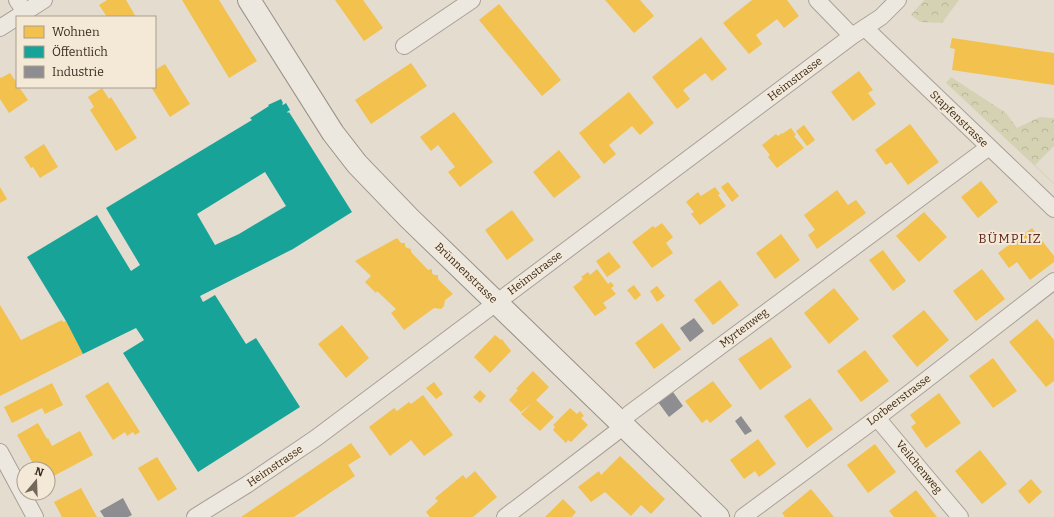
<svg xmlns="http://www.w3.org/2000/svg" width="1054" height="517" font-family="Bitter,serif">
	<defs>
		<pattern id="forest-crowns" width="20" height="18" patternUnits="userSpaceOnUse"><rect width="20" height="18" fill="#d4d2b3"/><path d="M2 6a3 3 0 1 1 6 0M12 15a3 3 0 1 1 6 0" fill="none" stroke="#b7b49a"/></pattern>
	</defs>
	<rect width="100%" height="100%" fill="#e4dccf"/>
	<path fill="url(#forest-crowns)" d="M 924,0 L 959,0 L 942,23 L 920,22 L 911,15 Z
		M 951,77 L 1006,113 L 1017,128 L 1040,117 L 1054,118 L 1054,146 L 1035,165 L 1054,183 L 1054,184 L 946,83 Z"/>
	<path fill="#f2c14e" d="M 107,0 L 126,0 L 136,17 L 107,17 L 99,5 Z
		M 182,0 L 219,0 L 257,61 L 229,78 Z
		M 335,0 L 363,0 L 383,28 L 364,41 Z
		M 605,0 L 640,0 L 654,16 L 634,33 Z
		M 752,0 L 787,0 L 799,16 L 784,28 L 777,19 L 756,35 L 762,44 L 749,54 L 723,23 Z
		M 499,4 L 561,80 L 542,96 L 479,20 Z
		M 701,37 L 727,69 L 712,81 L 705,73 L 683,90 L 690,99 L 677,109 L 652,77 Z
		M 952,38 L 1054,53 L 1054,85 L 952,70 L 955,49 L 950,48 Z
		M 411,63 L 427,86 L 371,124 L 355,100 Z
		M 165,64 L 190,104 L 170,117 L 151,87 L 155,87 L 155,70 Z
		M 859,71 L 873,90 L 868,93 L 876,104 L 853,121 L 831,92 Z
		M 10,73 L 17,83 L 17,87 L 19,87 L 28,100 L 9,113 L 0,99 L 0,77 L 1,78 Z
		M 102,88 L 109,99 L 111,97 L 137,138 L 116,151 L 90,110 L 94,107 L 88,97 Z
		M 629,92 L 654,123 L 640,135 L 632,126 L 609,145 L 616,154 L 604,164 L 579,133 Z
		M 454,112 L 493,162 L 460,187 L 448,172 L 455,167 L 438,145 L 431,151 L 420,137 Z
		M 910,124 L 939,162 L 908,185 L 891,162 L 886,165 L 875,150 Z
		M 804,125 L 815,140 L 807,146 L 796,131 Z
		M 791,128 L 796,135 L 794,136 L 804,148 L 777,168 L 768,157 L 770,155 L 762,145 L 776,134 L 778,136 L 782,133 L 782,134 Z
		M 44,144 L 58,167 L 40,178 L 33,167 L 31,168 L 24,157 Z
		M 559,150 L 581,177 L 554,198 L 533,172 Z
		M 981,181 L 998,202 L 978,218 L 961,197 Z
		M 728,182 L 739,196 L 732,202 L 721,187 Z
		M 0,187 L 7,199 L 0,203 Z
		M 715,187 L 720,194 L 718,195 L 726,206 L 700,225 L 691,214 L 694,212 L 686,202 L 698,192 L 701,196 Z
		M 837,190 L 848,205 L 856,200 L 866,213 L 817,249 L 808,235 L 815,230 L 804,215 Z
		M 512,210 L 534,240 L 507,260 L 485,230 Z
		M 924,212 L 947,237 L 919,262 L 896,236 Z
		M 662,223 L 673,237 L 666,243 L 673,253 L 652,268 L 632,242 L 653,226 L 655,228 Z
		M 1032,228 L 1054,256 L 1054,262 L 1030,280 L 1017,262 L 1009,268 L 998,253 Z
		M 781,234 L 800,260 L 775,279 L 756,253 Z
		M 397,238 L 401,243 L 405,243 L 405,246 L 407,248 L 411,249 L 411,252 L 428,270 L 432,269 L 432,273 L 434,275 L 438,275 L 438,279 L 453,294 L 445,300 L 444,306 L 441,309 L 434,308 L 404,330 L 391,313 L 396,309 L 377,291 L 376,293 L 365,282 L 371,276 L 355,261 Z
		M 883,250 L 906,281 L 893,291 L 869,260 Z
		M 609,252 L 621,267 L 607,277 L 596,261 Z
		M 597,269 L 608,284 L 611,282 L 614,286 L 611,288 L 616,294 L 603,303 L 607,308 L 595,316 L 573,287 L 583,279 L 581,277 L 588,272 L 590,275 Z
		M 982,269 L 1005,299 L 976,321 L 953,291 Z
		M 720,280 L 739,305 L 713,325 L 694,300 Z
		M 634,285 L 641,295 L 635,300 L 627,290 Z
		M 657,286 L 665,296 L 657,302 L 650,291 Z
		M 834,288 L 859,319 L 829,344 L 804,313 Z
		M 0,305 L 21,340 L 62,320 L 63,322 L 66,321 L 83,354 L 0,396 Z
		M 924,310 L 949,340 L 917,367 L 892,336 Z
		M 1037,319 L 1054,340 L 1054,381 L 1046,387 L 1009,342 Z
		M 662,323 L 681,349 L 654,369 L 635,343 Z
		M 342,325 L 369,358 L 346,378 L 318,344 Z
		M 495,335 L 501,340 L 502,339 L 504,342 L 511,351 L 490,373 L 474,357 Z
		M 771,337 L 792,367 L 760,390 L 738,359 Z
		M 865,350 L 889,381 L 861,402 L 837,371 Z
		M 993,358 L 1017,391 L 993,408 L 969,376 Z
		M 533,371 L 549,387 L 536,400 L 554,417 L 540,431 L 521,414 L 531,404 L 521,412 L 509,400 L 518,390 L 516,389 Z
		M 713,381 L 732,406 L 710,423 L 707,419 L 702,423 L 685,401 Z
		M 108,382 L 140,432 L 135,435 L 133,432 L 127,436 L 125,432 L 113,440 L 85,396 Z
		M 434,382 L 443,394 L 436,399 L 426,388 Z
		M 52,383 L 63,405 L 45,414 L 42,408 L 12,423 L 4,407 Z
		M 480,390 L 486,396 L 480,403 L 473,397 Z
		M 939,393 L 961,423 L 926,448 L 911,427 L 916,423 L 910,415 Z
		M 423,395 L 453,435 L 424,456 L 411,440 L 390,456 L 369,427 L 394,408 L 397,411 L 409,402 L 411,404 Z
		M 810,398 L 833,429 L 807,448 L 784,416 Z
		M 570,408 L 577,414 L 580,411 L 584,416 L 581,418 L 588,425 L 571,442 L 568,440 L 566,443 L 553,430 L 555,427 L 553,425 Z
		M 38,423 L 47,439 L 48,438 L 52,446 L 80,431 L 93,455 L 48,479 L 48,469 L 36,469 L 17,435 Z
		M 758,439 L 776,464 L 759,477 L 755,471 L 744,479 L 730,460 Z
		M 351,443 L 361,457 L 348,465 L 355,476 L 294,517 L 241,517 Z
		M 875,444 L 896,472 L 868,493 L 847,465 Z
		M 980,450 L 1007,484 L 982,504 L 955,471 Z
		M 620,456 L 665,499 L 651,514 L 641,505 L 631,516 L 605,492 L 591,502 L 578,487 L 599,471 L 601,475 Z
		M 157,457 L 177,489 L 158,501 L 138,468 Z
		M 475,471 L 497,497 L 473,517 L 430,517 L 426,512 L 438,501 L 435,498 L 463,475 L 466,479 Z
		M 1031,479 L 1042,492 L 1029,504 L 1018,491 Z
		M 81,488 L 97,517 L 62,517 L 54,502 Z
		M 811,489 L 834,517 L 785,517 L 782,513 Z
		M 916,490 L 937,517 L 894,517 L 889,511 Z
		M 563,499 L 576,512 L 572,517 L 545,517 Z"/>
	<path fill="#17a398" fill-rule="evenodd" d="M 281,99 L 283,103 L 282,104 L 283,105 L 286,103 L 290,110 L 287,112 L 288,113 L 289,112 L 352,212 L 293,249 L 200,296 L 203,302 L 215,295 L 246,344 L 256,338 L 300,407 L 198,472 L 123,353 L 144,340 L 136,328 L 83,354 L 66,321 L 27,257 L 97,215 L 131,271 L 140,265 L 106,208 L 252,120 L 250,118 L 269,106 L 268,105 ZM 265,172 L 286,206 L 239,234 L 215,245 L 197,214 Z"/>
	<path fill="#8d8d92" d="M 694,318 L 704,331 L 690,342 L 680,328 Z
		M 673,392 L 683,406 L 669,417 L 658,402 Z
		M 741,416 L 752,431 L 745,435 L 735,421 Z
		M 123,498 L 132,515 L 128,517 L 104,517 L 100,511 Z"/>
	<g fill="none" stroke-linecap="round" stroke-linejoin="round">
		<defs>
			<path id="street" d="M 17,0 L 25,12
				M 817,0 L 852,36
				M 0,28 L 44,0
				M 865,28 L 1054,209
				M 404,46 L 472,0
				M 877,418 L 960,517
				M 0,452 L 35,517
				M 195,517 L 248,484 L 316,438 L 852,36 L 881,17 L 898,0
				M 505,517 L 615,433 L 629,414 L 989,147
				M 743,517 L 877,418 L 1054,281"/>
			<path id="secondary" d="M 249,0 L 333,133 L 357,164 L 409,218 L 718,517"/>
		</defs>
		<use href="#street" stroke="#a9a198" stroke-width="18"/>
		<use href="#secondary" stroke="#999188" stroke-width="24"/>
		<use href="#street" stroke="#ece8e0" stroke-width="16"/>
		<use href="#secondary" stroke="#ece8e0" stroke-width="22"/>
	</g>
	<g text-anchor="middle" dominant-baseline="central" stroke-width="4" stroke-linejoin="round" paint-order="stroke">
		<g font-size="11" fill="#382a20" stroke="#f4e9d7">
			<text transform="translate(795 79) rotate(-37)">Heimstrasse</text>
			<text transform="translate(959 119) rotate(44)">Stapfenstrasse</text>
			<text transform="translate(466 273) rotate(44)">Brünnenstrasse</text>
			<text transform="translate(535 273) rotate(-37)">Heimstrasse</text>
			<text transform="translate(744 328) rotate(-37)">Myrtenweg</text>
			<text transform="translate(899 400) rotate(-37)">Lorbeerstrasse</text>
			<text transform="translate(275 466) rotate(-34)">Heimstrasse</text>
			<text transform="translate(919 467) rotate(50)">Veilchenweg</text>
		</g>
		<g font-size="13" letter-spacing="1" fill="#622b22" stroke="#f4e9d7">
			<text x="1010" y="238">BÜMPLIZ</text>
		</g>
	</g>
	<rect x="16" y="16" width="140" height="72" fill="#f4e9d7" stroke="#a99d8e"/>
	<rect x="24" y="26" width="20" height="12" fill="#f2c14e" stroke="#a99d8e"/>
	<text x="52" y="36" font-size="12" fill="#382a20">Wohnen</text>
	<rect x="24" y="46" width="20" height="12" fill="#17a398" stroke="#a99d8e"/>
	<text x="52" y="56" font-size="12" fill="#382a20">Öffentlich</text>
	<rect x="24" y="66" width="20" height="12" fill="#8d8d92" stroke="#a99d8e"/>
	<text x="52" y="76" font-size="12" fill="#382a20">Industrie</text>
	<g transform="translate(36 481) rotate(19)"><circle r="19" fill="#f4e9d7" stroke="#a99d8e"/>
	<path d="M0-3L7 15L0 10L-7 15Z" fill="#74685d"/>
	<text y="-6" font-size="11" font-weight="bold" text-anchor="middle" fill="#382a20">N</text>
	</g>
</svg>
